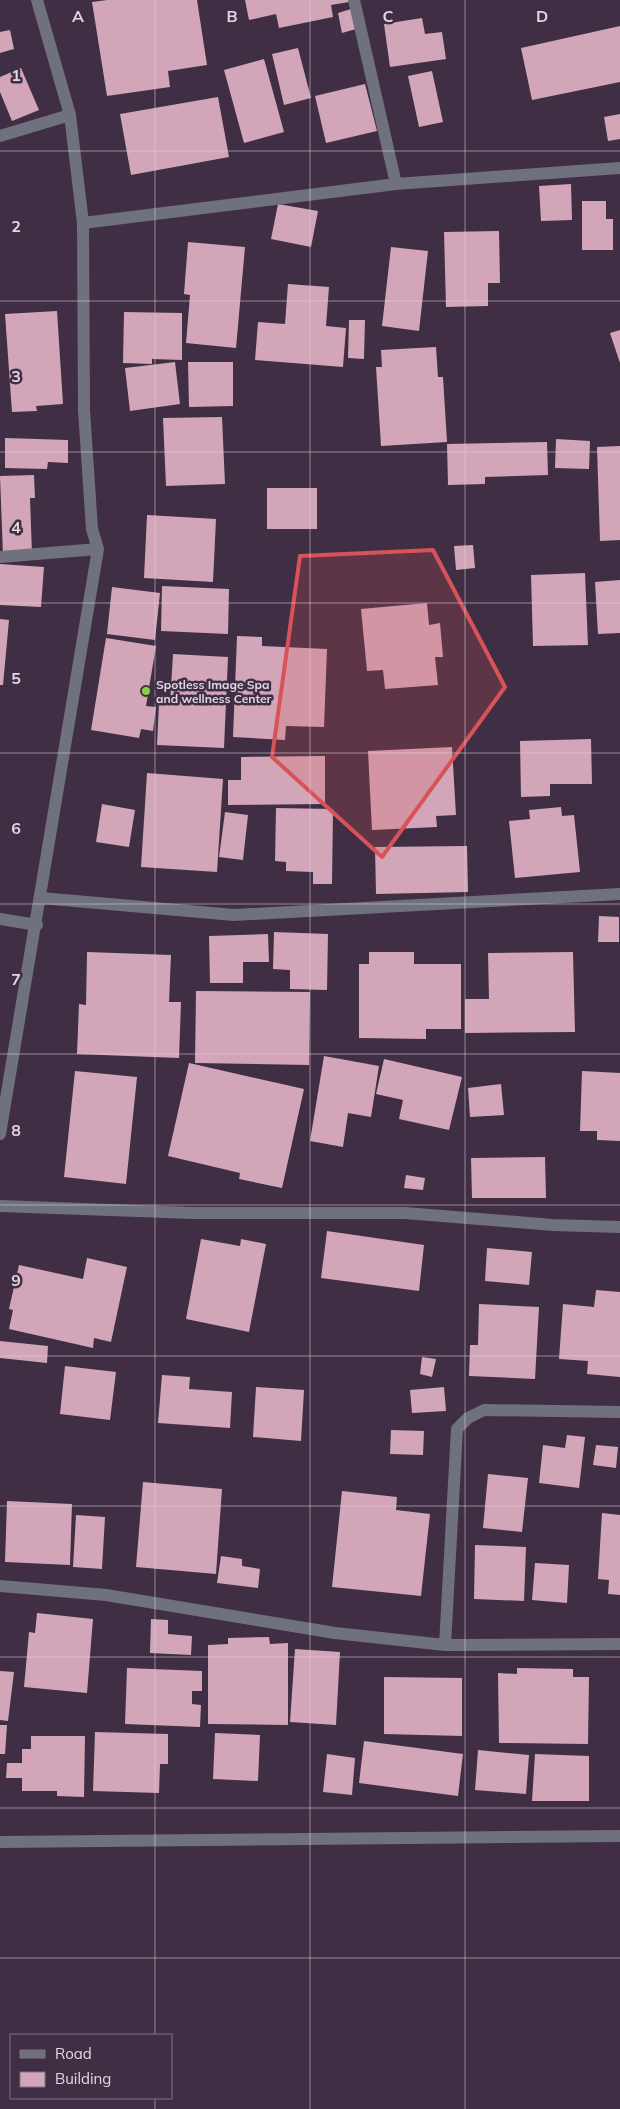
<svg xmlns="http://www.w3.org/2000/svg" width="620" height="2109" font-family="Mulish,sans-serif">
	<rect width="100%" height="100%" fill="#3f2e44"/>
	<path fill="#d2a6b8" d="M 107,0 L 197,0 L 207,65 L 168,71 L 170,87 L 107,96 L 92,2 Z
		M 245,0 L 348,0 L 349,2 L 331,5 L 333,17 L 279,28 L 276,14 L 249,20 Z
		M 351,9 L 356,29 L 342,33 L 338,13 Z
		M 422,18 L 425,34 L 442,32 L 446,59 L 390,67 L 384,24 Z
		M 620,26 L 620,82 L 532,100 L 521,48 Z
		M 10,30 L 14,49 L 0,53 L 0,32 Z
		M 298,48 L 311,98 L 284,105 L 272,54 Z
		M 264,59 L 284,132 L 244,143 L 224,70 Z
		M 21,68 L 39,110 L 12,121 L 0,92 L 0,77 Z
		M 432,71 L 443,122 L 419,127 L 408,76 Z
		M 365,84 L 377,131 L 326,143 L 315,96 Z
		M 218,97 L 229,157 L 131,175 L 120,114 Z
		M 620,114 L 620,139 L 608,141 L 604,117 Z
		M 571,184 L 572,220 L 541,221 L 539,186 Z
		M 582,201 L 606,201 L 606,219 L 613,219 L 613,250 L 582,250 Z
		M 278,204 L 318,211 L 311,247 L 271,239 Z
		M 499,231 L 500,283 L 488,283 L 488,306 L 446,307 L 444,232 Z
		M 188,242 L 245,247 L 236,348 L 186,343 L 190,295 L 184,294 Z
		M 391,247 L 428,251 L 419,331 L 382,326 Z
		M 288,284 L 329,287 L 326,326 L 346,328 L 343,367 L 255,360 L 258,322 L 285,324 Z
		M 57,311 L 63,404 L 36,406 L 37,411 L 12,412 L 5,314 Z
		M 124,312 L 182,313 L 182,360 L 152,359 L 152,364 L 123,363 Z
		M 349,320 L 365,320 L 364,359 L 348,358 Z
		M 620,330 L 620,363 L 610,333 Z
		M 436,347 L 438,377 L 443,377 L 447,442 L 381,446 L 376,367 L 382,367 L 381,350 Z
		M 175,362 L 180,404 L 130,411 L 125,368 Z
		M 188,362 L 233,362 L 233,406 L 189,407 Z
		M 222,417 L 225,484 L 166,486 L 163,418 Z
		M 5,438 L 68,440 L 68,463 L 48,462 L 47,469 L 5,468 Z
		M 556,439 L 590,441 L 589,469 L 555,468 Z
		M 547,442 L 548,475 L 485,477 L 485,484 L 448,485 L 447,444 Z
		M 620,446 L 620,540 L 600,541 L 597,447 Z
		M 34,475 L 35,498 L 30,498 L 32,554 L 3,555 L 0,476 Z
		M 267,488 L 317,488 L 317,529 L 267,529 Z
		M 147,515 L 216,519 L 213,582 L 144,578 Z
		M 473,545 L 475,568 L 456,570 L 454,546 Z
		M 0,564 L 44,567 L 41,607 L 0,605 Z
		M 585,573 L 588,645 L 533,646 L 531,575 Z
		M 620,580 L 620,633 L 598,634 L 595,582 Z
		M 162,586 L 229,589 L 228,634 L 161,631 Z
		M 112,587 L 160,593 L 155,640 L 107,634 Z
		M 427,603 L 429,625 L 440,623 L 443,657 L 435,657 L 438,685 L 385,689 L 383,670 L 367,671 L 361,609 Z
		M 0,619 L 9,620 L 3,685 L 0,685 Z
		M 237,636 L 262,637 L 262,646 L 327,649 L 324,727 L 286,726 L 285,740 L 233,737 Z
		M 106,638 L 156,646 L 146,706 L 156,707 L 153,731 L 141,729 L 139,738 L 91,730 Z
		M 173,654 L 228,657 L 224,748 L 157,745 L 159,703 L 170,704 Z
		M 591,739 L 592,784 L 550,784 L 550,796 L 521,797 L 520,741 Z
		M 452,747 L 456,815 L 436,816 L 437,827 L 372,830 L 368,751 Z
		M 325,756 L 325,804 L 228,805 L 228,780 L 241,780 L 241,757 Z
		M 147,773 L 223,779 L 217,872 L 141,867 Z
		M 102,804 L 135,810 L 129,847 L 96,842 Z
		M 561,807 L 562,816 L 574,815 L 580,872 L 515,878 L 509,821 L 530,819 L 529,810 Z
		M 276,808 L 333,809 L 332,884 L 313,884 L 313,872 L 286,871 L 286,862 L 275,861 Z
		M 225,812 L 248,815 L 243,860 L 219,857 Z
		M 467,846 L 468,892 L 376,894 L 375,847 Z
		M 599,916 L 619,917 L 619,942 L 598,942 Z
		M 274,932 L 328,934 L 327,990 L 290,989 L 290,970 L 273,969 Z
		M 268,934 L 269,962 L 243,962 L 243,983 L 210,983 L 209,936 Z
		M 87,952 L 171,955 L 169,1002 L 181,1002 L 179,1058 L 77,1054 L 79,1004 L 86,1005 Z
		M 369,952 L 414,952 L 414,964 L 461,964 L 461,1029 L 426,1029 L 426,1039 L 359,1038 L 359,964 L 369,964 Z
		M 573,952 L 575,1032 L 465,1033 L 465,999 L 489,999 L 488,953 Z
		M 196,991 L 310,992 L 309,1065 L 195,1063 Z
		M 324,1056 L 379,1066 L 371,1117 L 348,1113 L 343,1147 L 310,1141 Z
		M 384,1059 L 462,1077 L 449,1130 L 399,1119 L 403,1100 L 376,1094 Z
		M 189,1063 L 304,1089 L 282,1188 L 239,1179 L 240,1173 L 168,1156 Z
		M 75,1071 L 137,1077 L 126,1184 L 64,1177 Z
		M 582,1071 L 620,1073 L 620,1141 L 597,1140 L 597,1131 L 580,1131 Z
		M 501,1084 L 504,1115 L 470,1117 L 468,1088 Z
		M 545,1157 L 546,1198 L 472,1198 L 471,1158 Z
		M 406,1175 L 425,1178 L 423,1190 L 404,1188 Z
		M 327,1231 L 424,1245 L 419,1291 L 321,1278 Z
		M 201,1239 L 240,1246 L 241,1239 L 266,1244 L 249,1332 L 186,1319 Z
		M 487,1248 L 532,1252 L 529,1285 L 485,1281 Z
		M 87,1258 L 127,1267 L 111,1342 L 94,1338 L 93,1348 L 9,1329 L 13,1310 L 9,1309 L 19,1265 L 83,1279 Z
		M 596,1290 L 620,1292 L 620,1377 L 587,1374 L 588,1361 L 559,1359 L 563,1304 L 594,1307 Z
		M 479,1304 L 539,1307 L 535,1379 L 469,1376 L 470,1345 L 478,1345 Z
		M 0,1341 L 48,1346 L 47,1363 L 0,1358 Z
		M 422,1357 L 436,1359 L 432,1377 L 420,1374 Z
		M 65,1366 L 116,1372 L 110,1420 L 60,1414 Z
		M 162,1375 L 190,1377 L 189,1389 L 232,1392 L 230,1428 L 158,1423 Z
		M 256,1387 L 304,1390 L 301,1441 L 253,1437 Z
		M 444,1387 L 446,1411 L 412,1413 L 410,1390 Z
		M 391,1430 L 424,1431 L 423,1455 L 390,1454 Z
		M 567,1435 L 585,1437 L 579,1488 L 539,1483 L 543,1445 L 565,1448 Z
		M 596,1445 L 618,1447 L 616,1468 L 593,1465 Z
		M 488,1474 L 528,1478 L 522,1532 L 483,1528 Z
		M 143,1482 L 222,1489 L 216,1574 L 136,1567 Z
		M 342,1491 L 397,1497 L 396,1510 L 430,1514 L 421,1596 L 332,1587 Z
		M 7,1501 L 72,1504 L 70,1565 L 5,1562 Z
		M 602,1513 L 620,1515 L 620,1595 L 608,1594 L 609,1580 L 598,1579 Z
		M 76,1515 L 105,1517 L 102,1569 L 73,1567 Z
		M 475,1545 L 526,1547 L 524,1601 L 474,1599 Z
		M 221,1556 L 242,1559 L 242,1566 L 260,1569 L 258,1588 L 217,1583 Z
		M 535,1563 L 569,1565 L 567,1603 L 532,1600 Z
		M 37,1613 L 93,1619 L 87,1693 L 24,1687 L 29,1632 L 35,1633 Z
		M 151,1619 L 168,1620 L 168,1634 L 192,1636 L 191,1655 L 150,1653 Z
		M 269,1637 L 270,1644 L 288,1643 L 288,1725 L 208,1724 L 208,1645 L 228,1644 L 228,1638 Z
		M 295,1649 L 340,1652 L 336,1725 L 290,1722 Z
		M 127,1668 L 202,1671 L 202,1691 L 192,1691 L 192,1704 L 201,1705 L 200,1727 L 125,1724 Z
		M 517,1668 L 573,1669 L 573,1677 L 589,1677 L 588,1744 L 499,1743 L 498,1673 L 517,1674 Z
		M 0,1671 L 14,1672 L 8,1721 L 0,1720 Z
		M 384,1677 L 462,1678 L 462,1736 L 384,1734 Z
		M 0,1725 L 7,1725 L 5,1754 L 0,1754 Z
		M 95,1732 L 168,1734 L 168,1764 L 160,1764 L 159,1793 L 93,1791 Z
		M 215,1733 L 260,1735 L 258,1781 L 213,1779 Z
		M 31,1736 L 85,1736 L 84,1797 L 57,1796 L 57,1791 L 22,1791 L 22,1778 L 6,1778 L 7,1763 L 22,1763 L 22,1749 L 31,1749 Z
		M 364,1741 L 463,1754 L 458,1796 L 359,1783 Z
		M 478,1750 L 529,1755 L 526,1794 L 475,1790 Z
		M 327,1754 L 355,1758 L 352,1795 L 323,1792 Z
		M 535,1754 L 589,1756 L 589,1801 L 532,1801 Z"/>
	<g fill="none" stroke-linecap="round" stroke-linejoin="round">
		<path stroke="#70717e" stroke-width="12" d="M 354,0 L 396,184
			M 0,136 L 70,115
			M 83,223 L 396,184 L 620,168
			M 0,557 L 98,549
			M 41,898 L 234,915 L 620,894
			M 0,919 L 37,925
			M 0,1134 L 98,549 L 92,529 L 84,410 L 83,223 L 70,115 L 37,0
			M 0,1206 L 193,1213 L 405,1213 L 553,1225 L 620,1227
			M 0,1586 L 106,1595 L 335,1633 L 445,1645 L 620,1644
			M 445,1645 L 457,1429 L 468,1418 L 484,1410 L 620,1412
			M 0,1842 L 620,1836"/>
	</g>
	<path fill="#d85357" fill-opacity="0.2" stroke="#d85357" stroke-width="4" stroke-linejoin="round" d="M 433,550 L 505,687 L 382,857 L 272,757 L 300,556 Z"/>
	<path fill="none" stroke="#e0d5e4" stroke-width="1" stroke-opacity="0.55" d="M 155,0 L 155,2035M 310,0 L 310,2109M 465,0 L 465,2109M 0,151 L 620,151M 0,301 L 620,301M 0,452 L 620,452M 0,603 L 620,603M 0,753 L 620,753M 0,904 L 620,904M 0,1054 L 620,1054M 0,1205 L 620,1205M 0,1356 L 620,1356M 0,1506 L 620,1506M 0,1657 L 620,1657M 0,1808 L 620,1808M 0,1958 L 620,1958M 155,2098 L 155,2109"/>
	<circle fill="#8cce45" stroke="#3f2e44" stroke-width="2" cx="146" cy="691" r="5"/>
	<g text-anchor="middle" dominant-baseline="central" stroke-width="5" stroke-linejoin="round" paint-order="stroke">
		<g font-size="12" font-weight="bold" fill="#e0d5e4" stroke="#3f2e44" text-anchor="start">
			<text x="156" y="684">Spotless Image Spa<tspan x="156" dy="14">and wellness Center</tspan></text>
		</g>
	</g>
	<g font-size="16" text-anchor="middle" font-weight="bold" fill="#e0d5e4" stroke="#3f2e44" stroke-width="5" stroke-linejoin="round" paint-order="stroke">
		<text x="78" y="22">A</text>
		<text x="232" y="22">B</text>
		<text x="388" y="22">C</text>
		<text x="542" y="22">D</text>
		<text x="16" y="81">1</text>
		<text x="16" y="232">2</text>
		<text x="16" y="382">3</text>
		<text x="16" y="533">4</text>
		<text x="16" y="684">5</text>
		<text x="16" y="834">6</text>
		<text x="16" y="985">7</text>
		<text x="16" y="1136">8</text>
		<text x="16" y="1286">9</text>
	</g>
	<rect x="10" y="2034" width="162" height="65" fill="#3f2e44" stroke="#7f7184"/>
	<rect x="20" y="2050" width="25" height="8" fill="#70717e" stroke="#7f7184"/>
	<text x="55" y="2059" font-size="15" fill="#e0d5e4">Road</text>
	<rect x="20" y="2072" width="25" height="15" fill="#d2a6b8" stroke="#7f7184"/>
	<text x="55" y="2084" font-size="15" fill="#e0d5e4">Building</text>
</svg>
